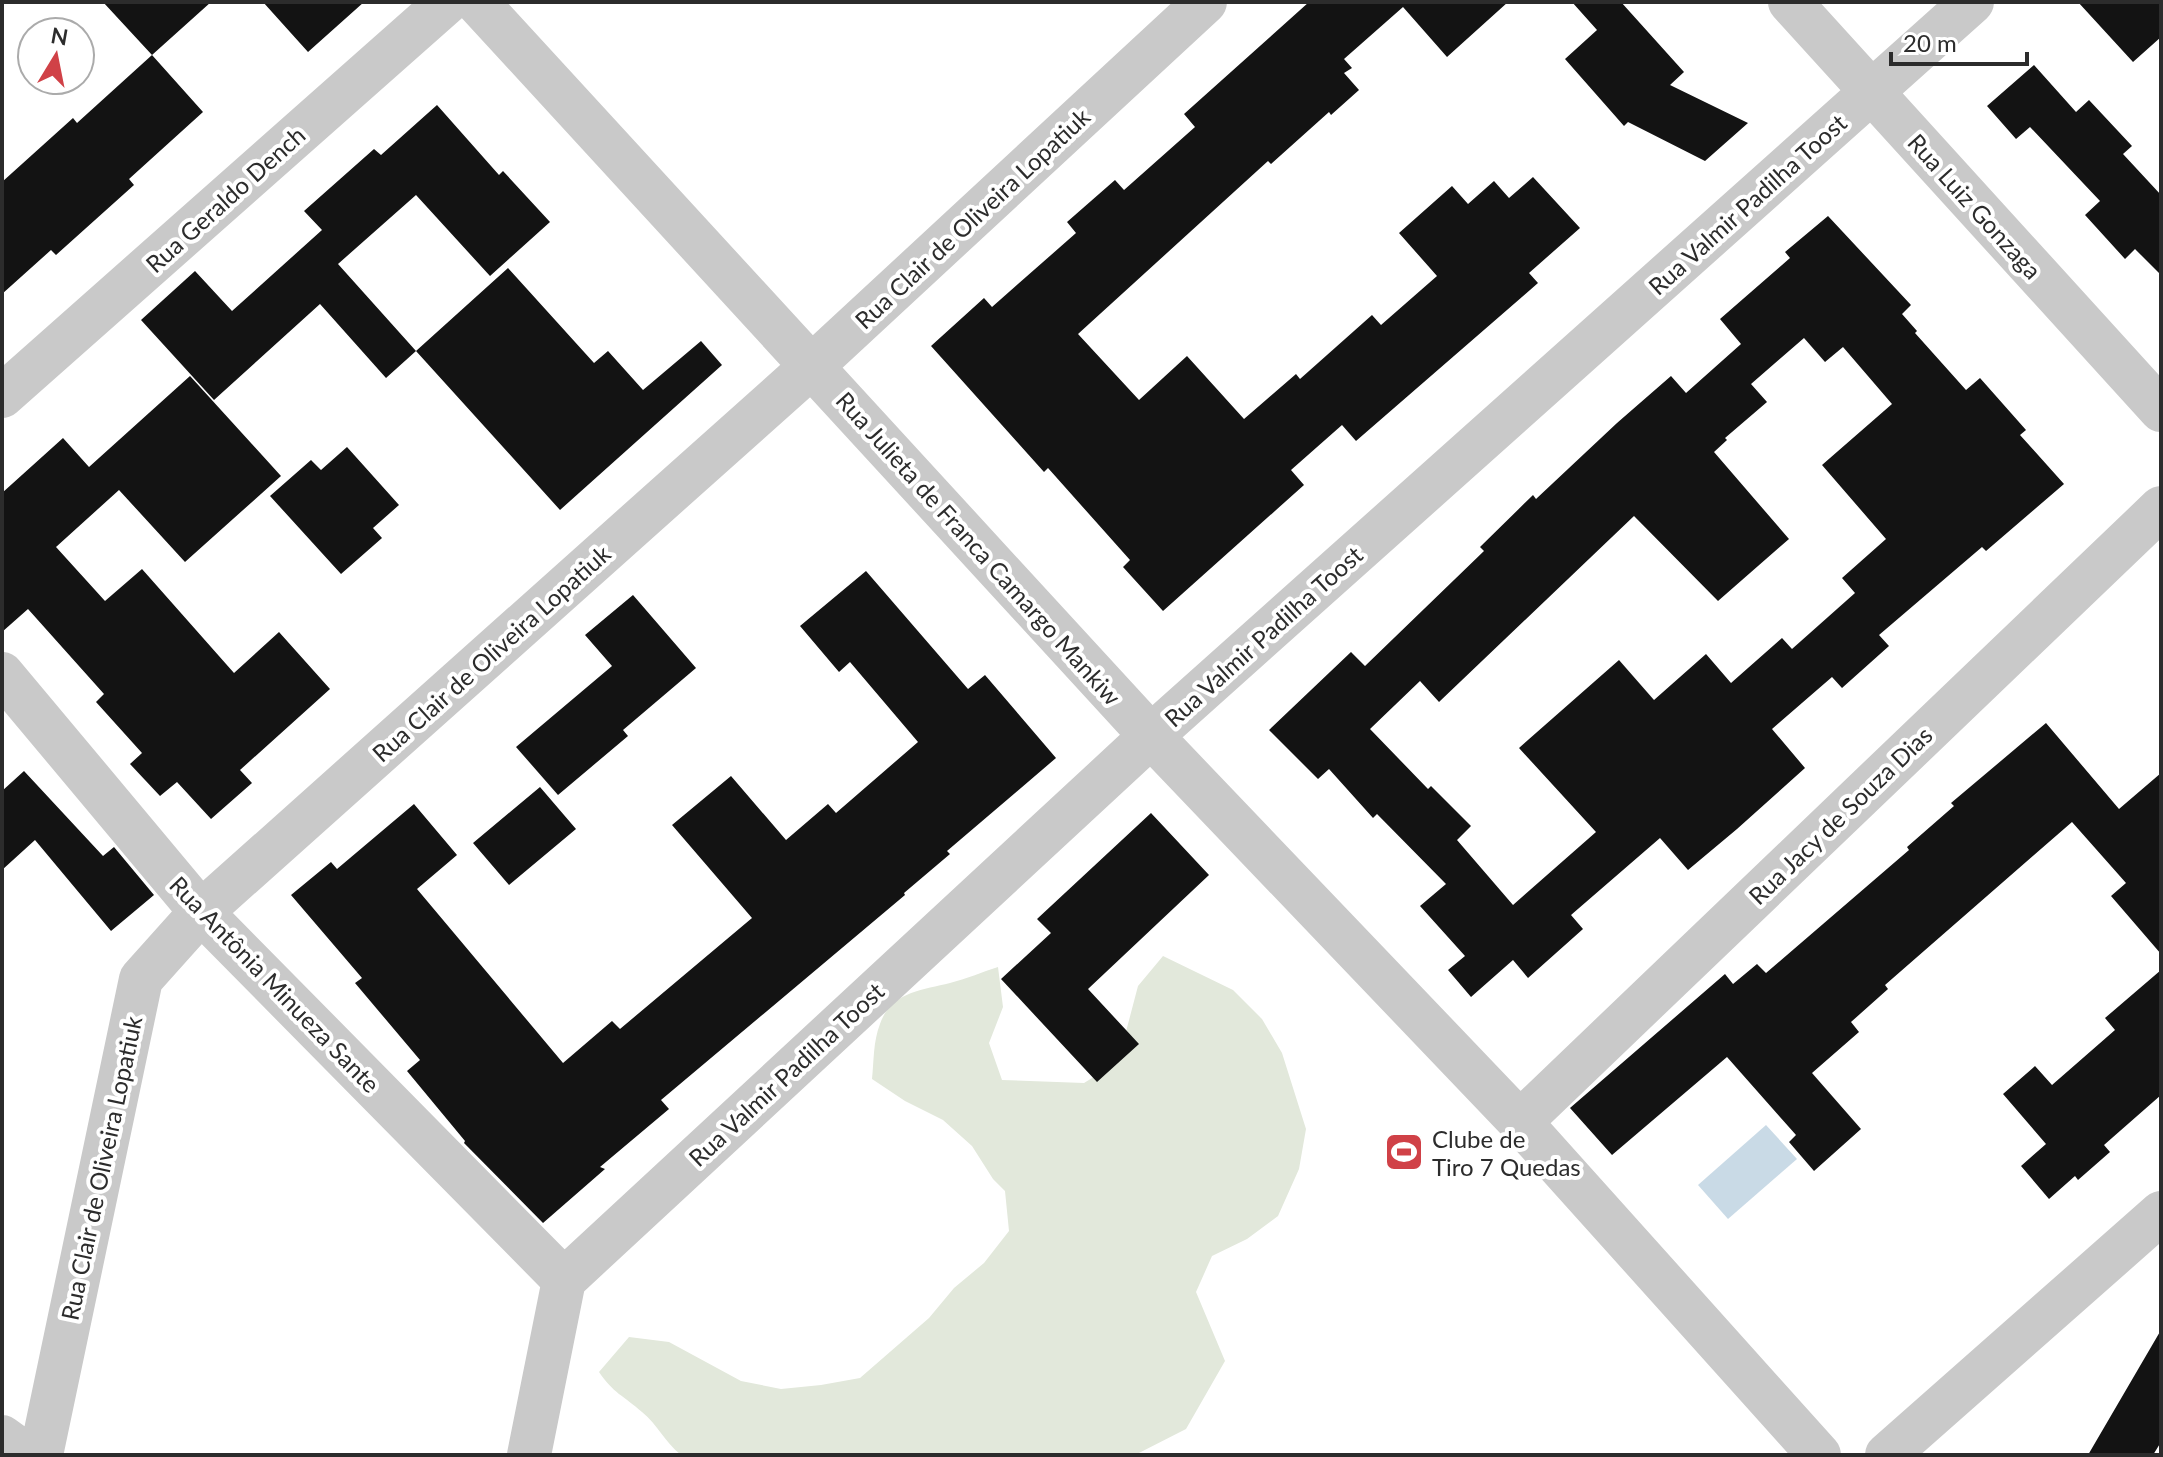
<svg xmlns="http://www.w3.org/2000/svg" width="2163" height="1457" font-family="Lato,sans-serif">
	<rect width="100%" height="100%" fill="#fff"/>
	<path fill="#e2e8db" d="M 1163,956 L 1233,990 L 1262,1019 L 1282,1053 L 1306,1129 L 1299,1169 L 1278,1216 L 1247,1239 L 1212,1256 L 1196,1292 L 1225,1361 L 1186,1429 L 1135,1455 L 681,1455 C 664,1441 658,1425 642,1412 C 624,1396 613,1393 599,1372 L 629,1337 L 669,1342 L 741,1381 L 781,1389 L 821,1385 L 860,1378 L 929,1318 L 954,1288 L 984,1263 L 1009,1231 L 1005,1191 L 993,1179 L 972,1146 L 943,1120 L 905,1101 L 872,1079 C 874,1061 873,1042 880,1024 C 891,992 922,990 950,983 C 966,979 982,972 998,967 L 1003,1007 L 989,1043 L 1002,1080 L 1084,1083 L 1118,1062 L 1138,986 Z"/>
	<path fill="#c9dae6" d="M 1766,1125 L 1797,1159 L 1728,1219 L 1698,1185 Z"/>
	<path fill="#131313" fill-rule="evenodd" d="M 103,2 L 211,2 L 152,55 Z
		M 263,2 L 364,2 L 308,52 Z
		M 1309,2 L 1508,2 L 1447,57 L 1403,7 L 1344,59 L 1352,68 L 1344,73 L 1359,90 L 1331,115 L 1329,112 L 1271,164 L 1268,161 L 1078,334 L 1139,400 L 1187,356 L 1244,419 L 1296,374 L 1300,379 L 1372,315 L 1381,325 L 1437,276 L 1399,233 L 1452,186 L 1468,204 L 1494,181 L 1509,198 L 1533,177 L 1580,228 L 1529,273 L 1538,283 L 1356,441 L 1342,425 L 1291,470 L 1304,485 L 1163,611 L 1123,567 L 1130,560 L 1048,468 L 1044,472 L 931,346 L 984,298 L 992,307 L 1076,233 L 1067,222 L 1115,180 L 1124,190 L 1195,127 L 1184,114 Z
		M 1572,2 L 1621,2 L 1684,72 L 1670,85 L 1748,123 L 1705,161 L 1628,122 L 1624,126 L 1565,59 L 1597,30 Z
		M 2078,2 L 2161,2 L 2161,37 L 2133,62 Z
		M 152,55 L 203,112 L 129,179 L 134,185 L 56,255 L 51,250 L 2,294 L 2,182 L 73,118 L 77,123 Z
		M 2034,65 L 2076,112 L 2089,100 L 2132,146 L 2123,154 L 2161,195 L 2161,275 L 2135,249 L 2125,259 L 2085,215 L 2100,201 L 2030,127 L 2016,139 L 1987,106 Z
		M 437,105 L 499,175 L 503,171 L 550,222 L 490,276 L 416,195 L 338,264 L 416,351 L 386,378 L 320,304 L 214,400 L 141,320 L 195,271 L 232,311 L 322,230 L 304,211 L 374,149 L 381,155 Z
		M 1828,216 L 1911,305 L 1902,314 L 1917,331 L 1915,333 L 1966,390 L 1980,378 L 2026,430 L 2020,435 L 2064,484 L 1986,551 L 1982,547 L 1879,635 L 1889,646 L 1842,688 L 1832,677 L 1772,729 L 1805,768 L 1737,829 L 1688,870 L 1660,838 L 1571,915 L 1583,929 L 1528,978 L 1513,960 L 1471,997 L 1448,970 L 1465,956 L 1420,906 L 1446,884 L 1377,814 L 1373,818 L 1329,769 L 1318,779 L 1269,730 L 1351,652 L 1365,666 L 1484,551 L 1480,547 L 1533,495 L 1536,499 L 1617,423 L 1671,376 L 1686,393 L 1741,344 L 1720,319 L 1790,258 L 1785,252 ZM 1804,338 L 1825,362 L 1843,347 L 1892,404 L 1822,465 L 1886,539 L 1842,578 L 1855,593 L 1792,649 L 1782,638 L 1731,683 L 1706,654 L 1654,700 L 1619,660 L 1519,748 L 1596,832 L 1513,905 L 1457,840 L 1471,826 L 1431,786 L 1428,789 L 1370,729 L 1420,681 L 1439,702 L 1634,516 L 1718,601 L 1789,539 L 1714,452 L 1727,440 L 1725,438 L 1767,402 L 1751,384 Z
		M 508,268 L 594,363 L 608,351 L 643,390 L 701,341 L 722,365 L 560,510 L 416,351 Z
		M 190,376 L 281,476 L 185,562 L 119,490 L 56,547 L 105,601 L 142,569 L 234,673 L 279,632 L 330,689 L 240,770 L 252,783 L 211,819 L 177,782 L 160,796 L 130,764 L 142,753 L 96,702 L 104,694 L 28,609 L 2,632 L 2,493 L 63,438 L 89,467 Z
		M 347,447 L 399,505 L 373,528 L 382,538 L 341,574 L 270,496 L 311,460 L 321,470 Z
		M 866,571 L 968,689 L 985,675 L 1056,758 L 947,851 L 950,854 L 904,893 L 905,895 L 661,1100 L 669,1109 L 600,1167 L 605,1169 L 543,1223 L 464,1143 L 465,1141 L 407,1071 L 420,1060 L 355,983 L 362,978 L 291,895 L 331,862 L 337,869 L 414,804 L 457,855 L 417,889 L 563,1063 L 612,1021 L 620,1029 L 752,918 L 672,825 L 731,776 L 786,840 L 828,804 L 836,813 L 918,742 L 850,662 L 839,672 L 800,626 Z
		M 633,595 L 696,668 L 623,730 L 628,736 L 558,795 L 516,747 L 612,666 L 585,635 Z
		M 2046,723 L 2119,809 L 2161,773 L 2161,954 L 2111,896 L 2126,883 L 2072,822 L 1885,985 L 1888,989 L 1851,1022 L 1859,1032 L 1812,1073 L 1861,1129 L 1814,1171 L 1789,1142 L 1796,1135 L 1727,1057 L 1612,1155 L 1570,1108 L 1725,974 L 1733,984 L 1757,964 L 1766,973 L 1909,850 L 1907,847 L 1954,806 L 1951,803 Z
		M 24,771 L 103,856 L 114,847 L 154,895 L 111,931 L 35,840 L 2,870 L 2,791 Z
		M 540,787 L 576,829 L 509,885 L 473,843 Z
		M 1151,813 L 1209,875 L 1088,989 L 1139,1044 L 1097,1082 L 1001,979 L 1051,933 L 1037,919 Z
		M 2161,970 L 2161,1095 L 2104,1145 L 2110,1152 L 2078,1180 L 2075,1176 L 2049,1199 L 2021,1166 L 2046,1144 L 2003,1094 L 2035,1066 L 2052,1085 L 2115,1030 L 2105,1018 Z
		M 2161,1330 L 2161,1442 L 2153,1455 L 2088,1455 Z"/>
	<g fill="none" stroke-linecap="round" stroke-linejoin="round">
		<path stroke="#c9c9c9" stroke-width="44" d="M 477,2 L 1151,736 L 1520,1122 L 1819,1455
			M 1790,2 L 2161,410
			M 2,396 L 447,2
			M 2,674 L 201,912 L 564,1280
			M 1520,1122 L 2161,508
			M 564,1280 L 1151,736 L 1972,2
			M 2,1437 L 27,1455
			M 41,1455 L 141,979 L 201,912 L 812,366 L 1205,2
			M 529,1455 L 564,1280
			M 1887,1455 L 2161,1213"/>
	</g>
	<defs>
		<symbol id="stadium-square" viewBox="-11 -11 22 22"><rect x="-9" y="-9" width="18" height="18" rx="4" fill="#d04147" stroke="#fff"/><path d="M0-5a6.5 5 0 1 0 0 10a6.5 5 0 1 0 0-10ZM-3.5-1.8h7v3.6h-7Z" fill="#fff"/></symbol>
	</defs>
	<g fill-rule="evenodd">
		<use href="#stadium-square" x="1382" y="1130" width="44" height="44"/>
	</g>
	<g text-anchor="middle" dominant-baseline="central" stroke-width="8" stroke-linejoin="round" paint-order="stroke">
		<g font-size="24" fill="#2c2c2c" stroke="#fff">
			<text transform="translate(225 199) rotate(-42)">Rua Geraldo Dench</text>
			<text transform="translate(1747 204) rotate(-42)">Rua Valmir Padilha Toost</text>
			<text transform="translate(1975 206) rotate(48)">Rua Luiz Gonzaga</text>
			<text transform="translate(972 218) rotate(-43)">Rua Clair de Oliveira Lopatiuk</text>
			<text transform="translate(979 548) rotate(48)">Rua Julieta de Franca Camargo Mankiw</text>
			<text transform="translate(1263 636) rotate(-42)">Rua Valmir Padilha Toost</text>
			<text transform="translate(491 653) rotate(-42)">Rua Clair de Oliveira Lopatiuk</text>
			<text transform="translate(1840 815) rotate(-44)">Rua Jacy de Souza Dias</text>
			<text transform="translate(275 984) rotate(46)">Rua Antônia Minueza Sante</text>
			<text transform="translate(786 1074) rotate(-43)">Rua Valmir Padilha Toost</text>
			<text transform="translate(101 1168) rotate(-78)">Rua Clair de Oliveira Lopatiuk</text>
		</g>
		<g font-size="24" fill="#2c2c2c" stroke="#fff" text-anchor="start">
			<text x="1432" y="1138">Clube de<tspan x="1432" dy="28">Tiro 7 Quedas</tspan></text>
		</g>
	</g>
	<rect width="2163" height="1457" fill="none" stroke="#2c2c2c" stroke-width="8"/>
	<g transform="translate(56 56) rotate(10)"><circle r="38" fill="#ffffff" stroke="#ababab" stroke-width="2"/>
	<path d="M0-6L14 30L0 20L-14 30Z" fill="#d04147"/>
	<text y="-12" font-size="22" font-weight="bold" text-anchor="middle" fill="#2c2c2c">N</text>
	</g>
	<path d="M1891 52v12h136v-12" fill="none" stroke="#2c2c2c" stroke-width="4"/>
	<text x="1903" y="52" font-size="24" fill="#2c2c2c" stroke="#ffffff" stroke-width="6" paint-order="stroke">20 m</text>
</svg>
